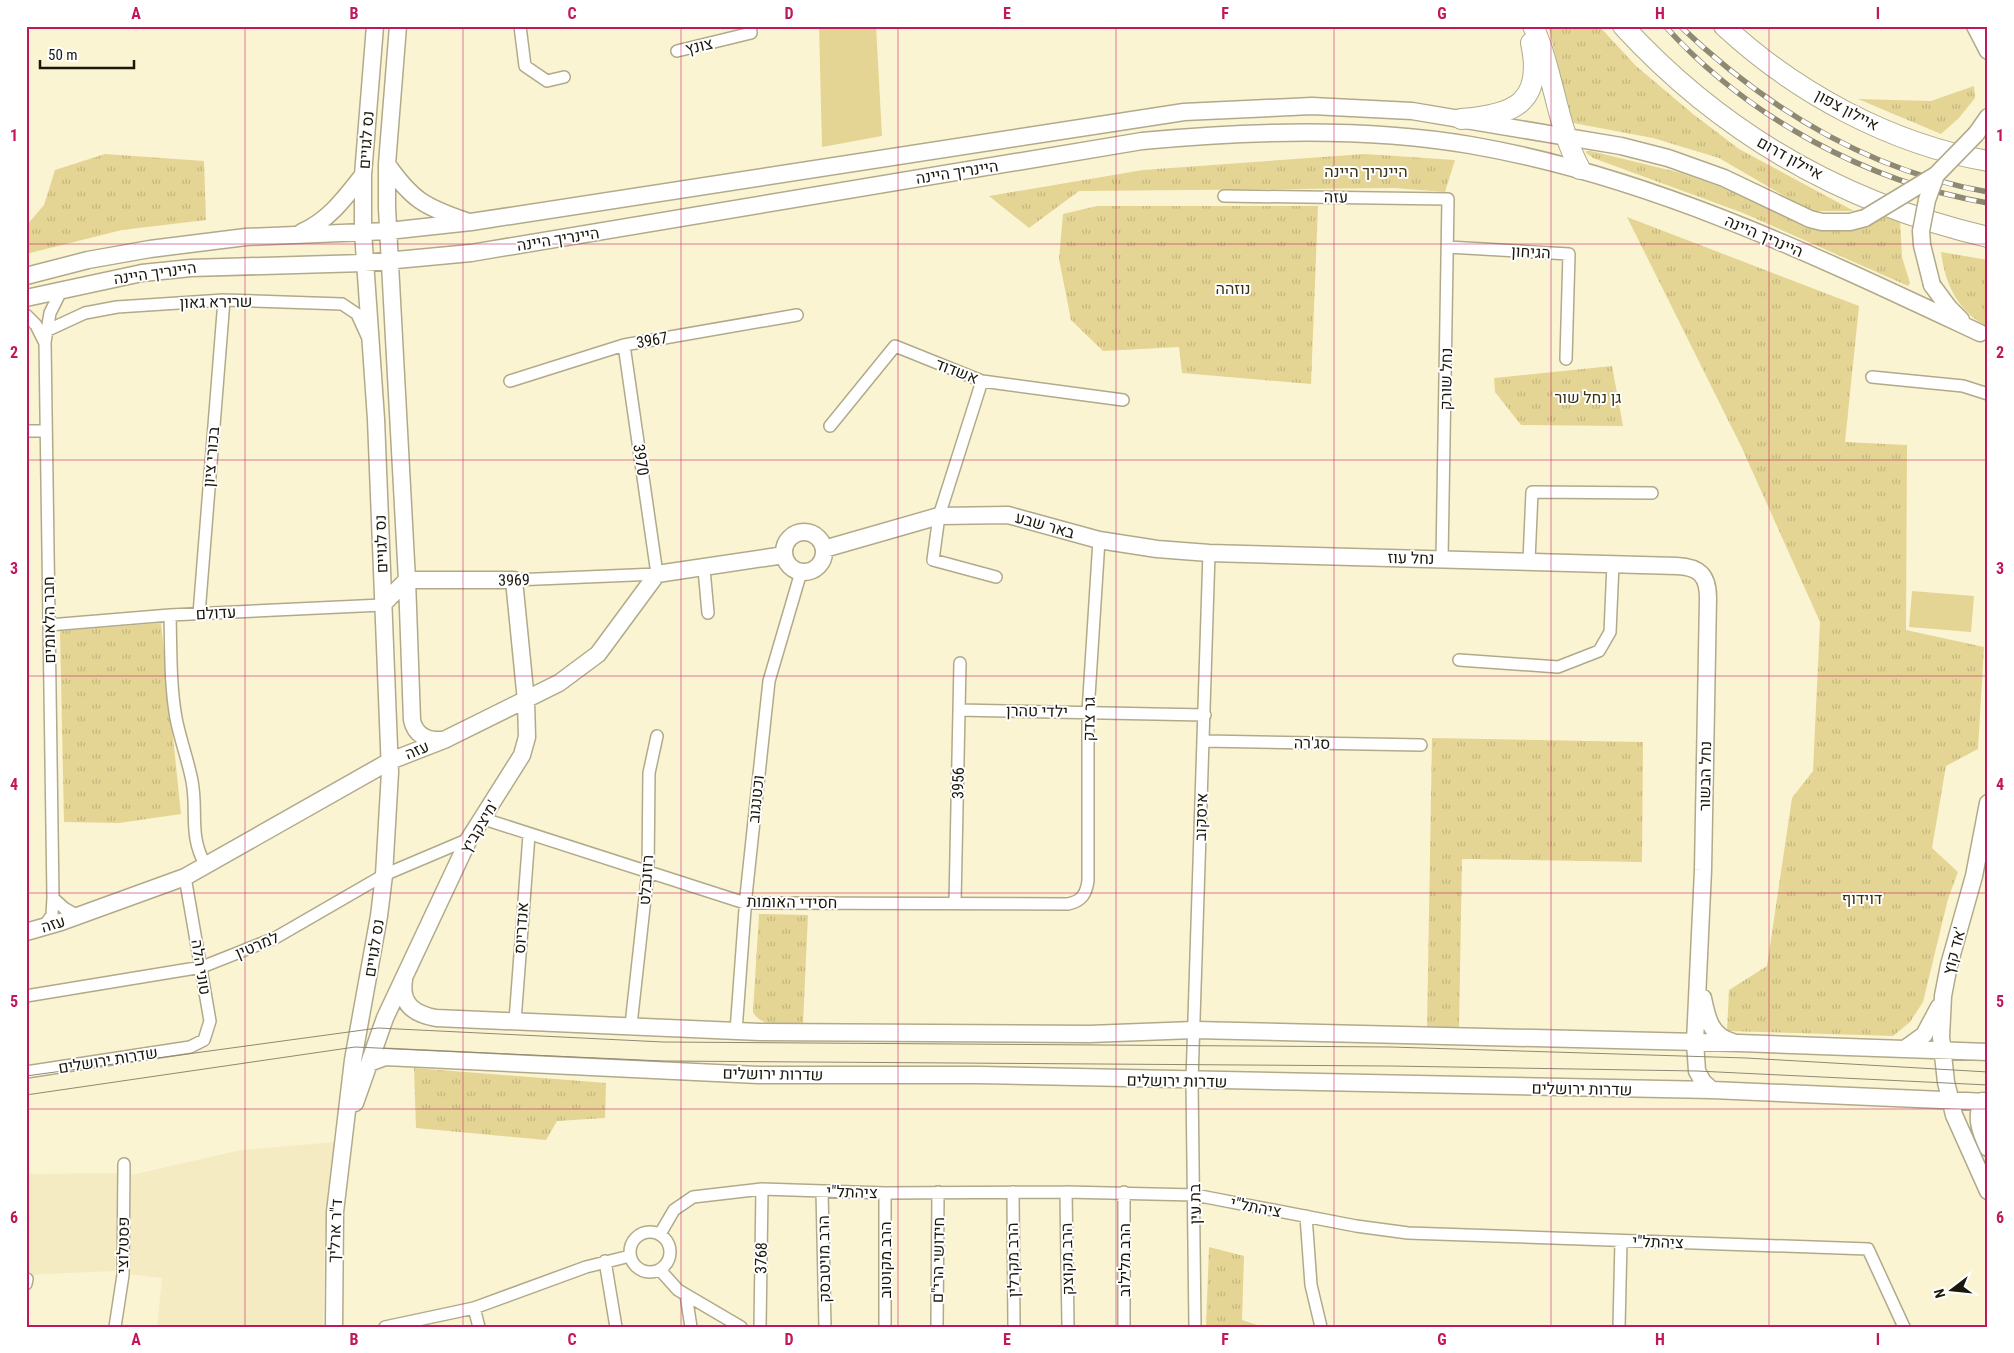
<svg xmlns="http://www.w3.org/2000/svg" width="2014" height="1353" font-family="'Roboto Condensed',Heebo,sans-serif">
	<defs>
		<pattern id="park-tufts" width="24" height="20" patternUnits="userSpaceOnUse" patternTransform="scale(1.25)"><rect width="24" height="20" fill="#e4d594"/><path d="M3 7l-1-3M5 7V3M7 7l1-3M15 17l-1-3M17 17v-4M19 17l1-3" fill="none" stroke="#c3b67e"/></pattern>
	</defs>
	<rect width="100%" height="100%" fill="#fbf4d3"/>
	<path fill="#f4ebc2" d="M 335,1142 L 325,1235 L 323,1327 L 157,1327 L 162,1278 L 129,1274 L 131,1175 L 241,1150 Z
		M 118,1173 L 115,1271 L 26,1275 L 26,1174 Z"/>
	<path fill="#e4d594" d="M 819,26 L 876,26 L 882,136 L 822,147 Z
		M 1912,591 L 1974,596 L 1971,632 L 1909,627 Z"/>
	<path fill="url(#park-tufts)" d="M 1548,26 L 1599,26 L 1636,66 L 1693,114 L 1739,149 L 1854,211 L 1810,211 L 1719,158 L 1653,138 L 1573,123 Z
		M 1974,86 L 1975,98 L 1959,118 L 1941,134 L 1858,99 L 1931,101 Z
		M 1591,151 L 1681,173 L 1726,189 L 1824,231 L 1864,227 L 1882,217 L 1900,219 L 1902,257 L 1910,283 L 1908,286 L 1743,213 L 1593,158 L 1586,153 L 1586,151 Z
		M 105,154 L 204,161 L 206,220 L 122,230 L 26,254 L 26,226 L 44,205 L 55,170 Z
		M 1365,154 L 1455,160 L 1445,192 L 1395,188 L 1079,191 L 1029,228 L 989,196 L 1143,170 Z
		M 1097,206 L 1318,206 L 1311,384 L 1182,373 L 1179,347 L 1103,351 L 1071,320 L 1059,259 L 1063,214 Z
		M 1627,217 L 1859,306 L 1845,442 L 1907,445 L 1906,630 L 1984,647 L 1978,749 L 1946,766 L 1932,848 L 1958,872 L 1948,899 L 1923,1002 L 1910,1022 L 1893,1036 L 1727,1031 L 1729,990 L 1767,966 L 1792,798 L 1813,771 L 1820,622 L 1741,446 Z
		M 1941,252 L 1988,260 L 1988,327 C 1958,312 1945,284 1941,252 Z
		M 1612,366 L 1623,426 L 1521,425 L 1495,392 L 1494,378 Z
		M 161,623 L 181,814 L 119,823 L 64,822 L 60,631 Z
		M 1432,738 L 1643,742 L 1642,862 L 1462,859 L 1459,1029 L 1427,1029 Z
		M 759,914 L 808,915 L 803,1024 C 786,1024 762,1029 753,1012 Z
		M 414,1068 L 606,1083 L 605,1118 L 557,1121 L 546,1140 L 416,1128 Z
		M 1209,1247 L 1244,1256 L 1242,1320 L 1263,1327 L 1206,1327 Z"/>
	<g fill="none" stroke-linecap="round" stroke-linejoin="round">
		<defs>
			<path id="street" d="M 520,26 L 525,66 L 547,81 L 564,77
				M 677,51 L 751,33 L 750,26
				M 1224,196 L 1448,199 L 1442,559
				M 1448,247 L 1569,254 L 1566,359
				M 26,315 L 36,325 L 44,341
				M 46,331 L 85,313 L 117,307 L 224,300 L 342,304 L 357,314 L 367,336
				M 1872,377 L 1963,386 L 1988,394
				M 510,381 L 624,345 L 797,315
				M 982,381 L 939,516 L 933,560 L 996,577
				M 830,426 L 895,346 L 982,381 L 1123,400
				M 26,431 L 46,431
				M 1529,561 L 1532,492 L 1652,493
				M 704,569 L 708,613
				M 514,580 L 657,574 L 624,345
				M 199,614 L 224,300
				M 170,615 C 171,650 170,684 176,718 C 180,739 188,760 192,781 C 198,812 188,835 206,866
				M 49,625 L 170,615 L 382,605
				M 1459,660 L 1558,667 L 1599,651 L 1610,632 L 1613,564
				M 959,710 L 1205,715
				M 1204,741 L 1421,745
				M 484,819 L 745,903 L 1068,904 C 1082,901 1086,894 1088,881 L 1088,712 L 1099,540
				M 53,898 L 64,908 L 78,916
				M 955,903 L 960,663
				M 43,928 L 52,915 L 53,898 L 45,342 L 50,313 L 62,289
				M 26,996 L 202,967 L 275,938 L 384,875 L 469,839
				M 515,1021 L 529,835
				M 631,1025 L 648,871 L 649,773 L 657,736
				M 736,1031 L 746,896 L 769,681 L 801,572
				M 26,1072 L 190,1047 L 204,1040 L 210,1021 L 185,877
				M 822,1191 L 825,1327
				M 1013,1192 L 1014,1327
				M 1066,1192 L 1068,1327
				M 1124,1192 L 1124,1327
				M 885,1193 L 885,1327
				M 1306,1216 L 1311,1285 L 1321,1327
				M630 1252a20 20 0 1 1 40 0a20 20 0 1 1-40 0Z
				M 660,1234 L 674,1210 L 693,1197 L 762,1189 L 885,1193 L 1066,1192 L 1195,1195 L 1356,1226 L 1408,1233 L 1868,1249 L 1904,1327
				M 605,1261 L 616,1327
				M 660,1270 L 678,1290 L 741,1327
				M 26,1284 L 27,1279
				M 686,1295 L 691,1327
				M 474,1308 L 479,1327
				M 115,1327 L 123,1275 L 124,1164
				M 385,1327 L 474,1308 L 586,1267 L 630,1256
				M 760,1327 L 762,1189
				M 937,1327 L 938,1192
				M 1195,1327 L 1192,1081 L 1209,553
				M 1619,1327 L 1621,1241"/>
			<path id="secondary" d="M 398,26 L 387,164 L 387,208 L 407,580 L 412,720 C 415,735 427,741 442,740
				M 1975,26 L 1988,51
				M 1976,134 L 1988,117
				M 387,164 C 412,200 425,207 466,221
				M 302,232 C 329,220 345,198 363,175
				M 26,276 L 88,260 L 150,249 L 246,237 L 388,231 L 471,222 L 1184,112 L 1312,106 L 1412,111 L 1621,146 L 1668,158 L 1724,178 L 1810,219 L 1822,222 L 1850,222 L 1865,218
				M 1932,285 L 1949,308 L 1961,320
				M 26,298 L 142,273 L 191,268 L 364,263 L 471,253 L 1142,141 C 1250,131 1363,127 1470,145 C 1650,176 1816,256 1980,333
				M784 552a20 20 0 1 1 40 0a20 20 0 1 1-40 0Z
				M 824,549 L 939,516 L 1008,515 L 1099,540 L 1157,549 L 1209,553 L 1677,566 C 1699,567 1708,575 1708,598 L 1703,870 L 1695,1042 L 1697,1071 L 1703,1082 L 1712,1090
				M 1988,803 L 1974,876 L 1949,965 L 1943,996 L 1941,1037 L 1946,1082 L 1954,1115 L 1988,1191
				M 26,932 L 61,922 L 185,877 L 390,761 L 444,740 L 559,683 L 598,654 L 657,574 L 784,555
				M 404,980 C 400,1004 414,1014 436,1018 L 760,1032 L 1089,1034 L 1194,1030 L 1739,1043 L 1988,1052
				M 1703,998 C 1707,1018 1711,1037 1733,1042
				M 1906,1048 L 1924,1035 L 1939,1007
				M 369,1063 L 385,1057 L 758,1075 L 978,1075 L 1712,1090 L 1988,1102
				M 1983,1101 C 1974,1117 1981,1133 1988,1148
				M 355,1103 L 385,1018 L 469,839 L 522,755 L 527,737 L 526,701 L 514,580 L 407,580 L 382,605
				M 334,1327 L 335,1212 L 353,1060 L 379,916 L 384,875 L 390,772 L 376,419 L 363,232 L 363,175 L 375,26"/>
			<path id="highway" d="M 1533,26 C 1554,72 1556,124 1580,169
				M 1623,26 C 1722,134 1846,204 1988,237
				M 1724,26 C 1796,93 1891,144 1988,161
				M 1461,119 C 1514,115 1544,103 1531,43"/>
		</defs>
		<use href="#street" stroke="#b1aa8a" stroke-width="14"/>
		<use href="#secondary" stroke="#b1aa8a" stroke-width="19"/>
		<use href="#highway" stroke="#b1aa8a" stroke-width="22"/>
		<use href="#street" stroke="#fff" stroke-width="11"/>
		<use href="#secondary" stroke="#fff" stroke-width="16"/>
		<use href="#highway" stroke="#fff" stroke-width="20"/>
		<path stroke="#8e8972" stroke-width="1" d="M 26,1076 L 378,1028 L 663,1042 L 1391,1047 L 1746,1058 L 1988,1072
			M 26,1095 L 355,1047 L 663,1061 L 1390,1066 L 1697,1071 L 1988,1085"/>
		<defs>
			<path id="rail" d="M 1665,26 C 1747,117 1867,182 1988,203
				M 1680,26 C 1766,108 1869,171 1988,192"/>
		</defs>
		<use href="#rail" stroke="#8e8972" stroke-width="5.5"/>
		<use href="#rail" stroke="#fff" stroke-width="4" stroke-dasharray="11" stroke-linecap="butt"/>
		<defs>
			<path id="secondary-bridge" d="M 1865,218 L 1936,175
				M 1932,285 L 1922,245 L 1921,231 L 1927,200 L 1936,175 L 1976,134"/>
		</defs>
		<use href="#secondary-bridge" stroke="#b1aa8a" stroke-width="19" stroke-linecap="butt"/>
		<use href="#secondary-bridge" stroke="#fff" stroke-width="16"/>
	</g>
	<path fill="none" stroke="#c2185b" stroke-width="1" stroke-opacity="0.55" d="M 245,26 L 245,1327M 463,26 L 463,1327M 681,26 L 681,1327M 898,26 L 898,1327M 1116,26 L 1116,1327M 1334,26 L 1334,1327M 1551,26 L 1551,1327M 1769,26 L 1769,1327M 26,244 L 1988,244M 26,460 L 1988,460M 26,676 L 1988,676M 26,893 L 1988,893M 26,1109 L 1988,1109"/>
	<g text-anchor="middle" dominant-baseline="central" stroke-width="4" stroke-linejoin="round" paint-order="stroke">
		<g font-size="16" fill="#1a170b" stroke="#fff">
			<text transform="translate(699 46) rotate(-13)">צונץ</text>
			<text transform="translate(1847 110) rotate(28)">איילון צפון</text>
			<text transform="translate(366 140) rotate(-86)">נס לגויים</text>
			<text transform="translate(1790 158) rotate(29)">איילון דרום</text>
			<text transform="translate(957 172) rotate(-9)">היינריך היינה</text>
			<text transform="translate(1336 197) rotate(1)">עזה</text>
			<text transform="translate(1764 236) rotate(23)">היינריך היינה</text>
			<text transform="translate(558 239) rotate(-9)">היינריך היינה</text>
			<text transform="translate(1531 252) rotate(3)">הגיחון</text>
			<text transform="translate(155 273) rotate(-8)">היינריך היינה</text>
			<text transform="translate(216 302) rotate(-1)">שרירא גאון</text>
			<text transform="translate(652 340) rotate(-10)">3967</text>
			<text transform="translate(957 371) rotate(21)">אשדוד</text>
			<text transform="translate(1446 379) rotate(-89)">נחל שורק</text>
			<text transform="translate(211 457) rotate(-85)">בכורי ציון</text>
			<text transform="translate(641 460) rotate(82)">3970</text>
			<text transform="translate(1045 525) rotate(16)">באר שבע</text>
			<text transform="translate(381 544) rotate(-92)">נס לגויים</text>
			<text transform="translate(1411 558) rotate(1)">נחל עוז</text>
			<text transform="translate(514 580) rotate(-1)">3969</text>
			<text transform="translate(216 613) rotate(-3)">עדולם</text>
			<text transform="translate(49 620) rotate(-91)">חבר הלאומים</text>
			<text transform="translate(1037 711) rotate(1)">ילדי טהרן</text>
			<text transform="translate(1089 719) rotate(-89)">גר צדק</text>
			<text transform="translate(1312 743) rotate(1)">סג'רה</text>
			<text transform="translate(417 750) rotate(-22)">עזה</text>
			<text transform="translate(1705 776) rotate(-89)">נחל הבשור</text>
			<text transform="translate(958 783) rotate(-89)">3956</text>
			<text transform="translate(756 799) rotate(-84)">וכטנגוב</text>
			<text transform="translate(1201 817) rotate(-88)">איסקוב</text>
			<text transform="translate(479 827) rotate(-59)">מיצקביץ'</text>
			<text transform="translate(646 880) rotate(-86)">רוזנבלט</text>
			<text transform="translate(792 902) rotate(1)">חסידי האומות</text>
			<text transform="translate(53 924) rotate(-17)">עזה</text>
			<text transform="translate(521 928) rotate(-86)">אנדריוס</text>
			<text transform="translate(257 945) rotate(-23)">למרטין</text>
			<text transform="translate(374 948) rotate(-81)">נס לגויים</text>
			<text transform="translate(1954 951) rotate(-75)">אד קוץ'</text>
			<text transform="translate(201 967) rotate(81)">טוני הלה</text>
			<text transform="translate(108 1060) rotate(-9)">שדרות ירושלים</text>
			<text transform="translate(773 1074) rotate(1)">שדרות ירושלים</text>
			<text transform="translate(1177 1081) rotate(1)">שדרות ירושלים</text>
			<text transform="translate(1582 1089) rotate(1)">שדרות ירושלים</text>
			<text transform="translate(852 1192) rotate(2)">ציהתל"י</text>
			<text transform="translate(1195 1204) rotate(-91)">בת עין</text>
			<text transform="translate(1256 1207) rotate(11)">ציהתל"י</text>
			<text transform="translate(335 1231) rotate(-87)">ד"ר ארליך</text>
			<text transform="translate(1658 1242) rotate(2)">ציהתל"י</text>
			<text transform="translate(123 1245) rotate(-89)">פסטלוצי</text>
			<text transform="translate(761 1258) rotate(-89)">3768</text>
			<text transform="translate(824 1259) rotate(-91)">הרב מויטבסק</text>
			<text transform="translate(1067 1259) rotate(-91)">הרב מקוצק</text>
			<text transform="translate(885 1260) rotate(-90)">הרב מקוטוב</text>
			<text transform="translate(938 1260) rotate(-89)">חידושי הרי"ם</text>
			<text transform="translate(1013 1260) rotate(-91)">הרב מקרלין</text>
			<text transform="translate(1124 1260) rotate(-90)">הרב מלילוב</text>
		</g>
		<g font-size="16" fill="#3a320f" stroke="#fff">
			<text x="1366" y="171">היינריך היינה</text>
			<text x="1233" y="288">נוזהה</text>
			<text x="1588" y="397">גן נחל שור</text>
			<text x="1862" y="898">דוידוף</text>
		</g>
	</g>
	<rect width="2014" height="1353" fill="none" stroke="#ffffff" stroke-width="55"/>
	<g transform="translate(1952 1290) rotate(254)" stroke="#ffffff" stroke-width="4" paint-order="stroke">
	<path d="M0-4L9 19L0 12L-9 19Z" fill="#1a170b"/>
	<text y="-8" font-size="14" font-weight="bold" text-anchor="middle" fill="#1a170b">N</text>
	</g>
	<path d="M40 60v8h94v-8" fill="none" stroke="#1a170b" stroke-width="2.5"/>
	<text x="48" y="60" font-size="15" fill="#1a170b" stroke="#ffffff" stroke-width="4" paint-order="stroke">50 m</text>
	<rect x="28" y="28" width="1958" height="1298" fill="none" stroke="#c2185b" stroke-width="2"/>
	<g font-size="16" text-anchor="middle" font-weight="bold" fill="#c2185b">
		<text x="136" y="19">A</text>
		<text x="354" y="19">B</text>
		<text x="572" y="19">C</text>
		<text x="789" y="19">D</text>
		<text x="1007" y="19">E</text>
		<text x="1225" y="19">F</text>
		<text x="1442" y="19">G</text>
		<text x="1660" y="19">H</text>
		<text x="1878" y="19">I</text>
		<text x="14" y="141">1</text>
		<text x="2000" y="141">1</text>
		<text x="14" y="358">2</text>
		<text x="2000" y="358">2</text>
		<text x="14" y="574">3</text>
		<text x="2000" y="574">3</text>
		<text x="14" y="790">4</text>
		<text x="2000" y="790">4</text>
		<text x="14" y="1007">5</text>
		<text x="2000" y="1007">5</text>
		<text x="14" y="1223">6</text>
		<text x="2000" y="1223">6</text>
		<text x="136" y="1345">A</text>
		<text x="354" y="1345">B</text>
		<text x="572" y="1345">C</text>
		<text x="789" y="1345">D</text>
		<text x="1007" y="1345">E</text>
		<text x="1225" y="1345">F</text>
		<text x="1442" y="1345">G</text>
		<text x="1660" y="1345">H</text>
		<text x="1878" y="1345">I</text>
	</g>
</svg>
